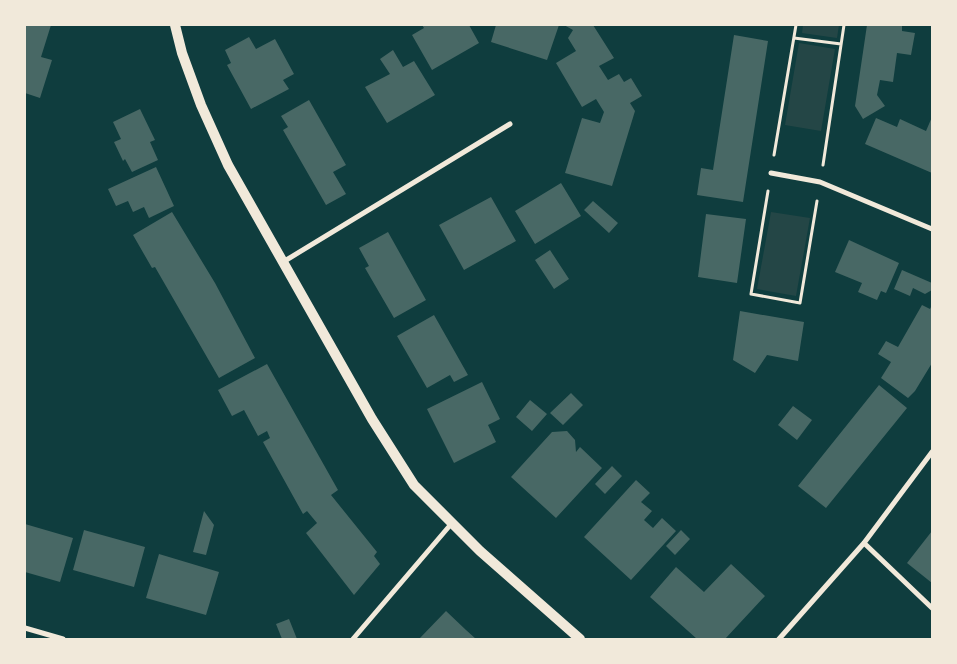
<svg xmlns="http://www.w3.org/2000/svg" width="957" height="664" font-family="Georgia,serif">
	<rect width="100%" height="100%" fill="#0f3d3e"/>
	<path fill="#244646" d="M 803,25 L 839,25 L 837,38 L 802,33 Z
		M 799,43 L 835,49 L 821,131 L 785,125 Z
		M 771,212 L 810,218 L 796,296 L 757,289 Z"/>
	<path fill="#486865" d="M 25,25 L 51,25 L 41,57 L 52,60 L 40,98 L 25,93 Z
		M 422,25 L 469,25 L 479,43 L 432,70 L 412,35 L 424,28 Z
		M 496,25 L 559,25 L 547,60 L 491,42 Z
		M 564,25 L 593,25 L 614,58 L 599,66 L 608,80 L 619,74 L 624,82 L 631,78 L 642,96 L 630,103 L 635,111 L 612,186 L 565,173 L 582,118 L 600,123 L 604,112 L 596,99 L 582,107 L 556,63 L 576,51 L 568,38 L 573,30 Z
		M 867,25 L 902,26 L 902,31 L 915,33 L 911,55 L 897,53 L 893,82 L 880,80 L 877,95 L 885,106 L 863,119 L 855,106 Z
		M 734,35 L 768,41 L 743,202 L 697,195 L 701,168 L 713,170 Z
		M 249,37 L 256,49 L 275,39 L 294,74 L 283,80 L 289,89 L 251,109 L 227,65 L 231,63 L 225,50 Z
		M 393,50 L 403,67 L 414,61 L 435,95 L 387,123 L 365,87 L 390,74 L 380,59 Z
		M 309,100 L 346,165 L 333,172 L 346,194 L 326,205 L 283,130 L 288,127 L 281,116 Z
		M 140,109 L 155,140 L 150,142 L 158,160 L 132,172 L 125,159 L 123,161 L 114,142 L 121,139 L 113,122 Z
		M 932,117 L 932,173 L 865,144 L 876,118 L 897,127 L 900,119 L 926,131 Z
		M 156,167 L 174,206 L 149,218 L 144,207 L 133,212 L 128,201 L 116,206 L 108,189 Z
		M 561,183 L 581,216 L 535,244 L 515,211 Z
		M 491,197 L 516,241 L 464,270 L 439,225 Z
		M 593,201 L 618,223 L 609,233 L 584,210 Z
		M 172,212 L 215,283 L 255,358 L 219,378 L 155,267 L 152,268 L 133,235 Z
		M 706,214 L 746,219 L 737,283 L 698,277 Z
		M 388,232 L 426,300 L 394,318 L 365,268 L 369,266 L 359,248 Z
		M 849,240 L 899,263 L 886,293 L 881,291 L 877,300 L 858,292 L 862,283 L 835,272 Z
		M 550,250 L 569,279 L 554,289 L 535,260 Z
		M 902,270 L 932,283 L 932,290 L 925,294 L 913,288 L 910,296 L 894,289 Z
		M 922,305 L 930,309 L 932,305 L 932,363 L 915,391 L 908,398 L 881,378 L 891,362 L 878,354 L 886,341 L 898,347 Z
		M 740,311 L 804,322 L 798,361 L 767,355 L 755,373 L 733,360 Z
		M 434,315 L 468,375 L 454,382 L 450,375 L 427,388 L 397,336 Z
		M 267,364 L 338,490 L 331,495 L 377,552 L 374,556 L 380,564 L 354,595 L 306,533 L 317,523 L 307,511 L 303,514 L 263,442 L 270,438 L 267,431 L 258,436 L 244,410 L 232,416 L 218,390 Z
		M 482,382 L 500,419 L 488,425 L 496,442 L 454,463 L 427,409 Z
		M 879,385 L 907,408 L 826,508 L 798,486 Z
		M 571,393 L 583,405 L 563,425 L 550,413 Z
		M 530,400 L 547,414 L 532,431 L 516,417 Z
		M 793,406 L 812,420 L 797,440 L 778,425 Z
		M 567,431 L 575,440 L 576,452 L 580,447 L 602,468 L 556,518 L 511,477 L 552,432 Z
		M 612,466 L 622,476 L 605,494 L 595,484 Z
		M 636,480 L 650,493 L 641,502 L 652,511 L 644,520 L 653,528 L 662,518 L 676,531 L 631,580 L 584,537 Z
		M 204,511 L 214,525 L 206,555 L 193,552 Z
		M 25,524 L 73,538 L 60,582 L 25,572 Z
		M 84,530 L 145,547 L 134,587 L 73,570 Z
		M 681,530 L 690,539 L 675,555 L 666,546 Z
		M 932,531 L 932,583 L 907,563 Z
		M 159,554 L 219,572 L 206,615 L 146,598 Z
		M 731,564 L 765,596 L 725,639 L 697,639 L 650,597 L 676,567 L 704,592 Z
		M 446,611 L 466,630 L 476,639 L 419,639 Z
		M 289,619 L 297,639 L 282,639 L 276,624 Z"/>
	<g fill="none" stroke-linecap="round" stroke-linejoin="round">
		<path stroke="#f1e9da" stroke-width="3" d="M 794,38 L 841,44
			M 774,155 L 796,25
			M 823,165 L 844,25
			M 768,191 L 751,294 L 800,303 L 817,201"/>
		<path stroke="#f1e9da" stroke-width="5" d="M 771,173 L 820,182 L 932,229
			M 283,262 L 510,124
			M 864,543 L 932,608
			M 25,628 L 63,639
			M 353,639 L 452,523
			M 779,639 L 864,543 L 932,452"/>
		<path stroke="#f1e9da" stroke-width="10" d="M 175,25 L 182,53 L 201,105 L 228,165 L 372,419 L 414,485 L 480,551 L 580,639"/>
	</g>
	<rect width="957" height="664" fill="none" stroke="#f1e9da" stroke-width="52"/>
</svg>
